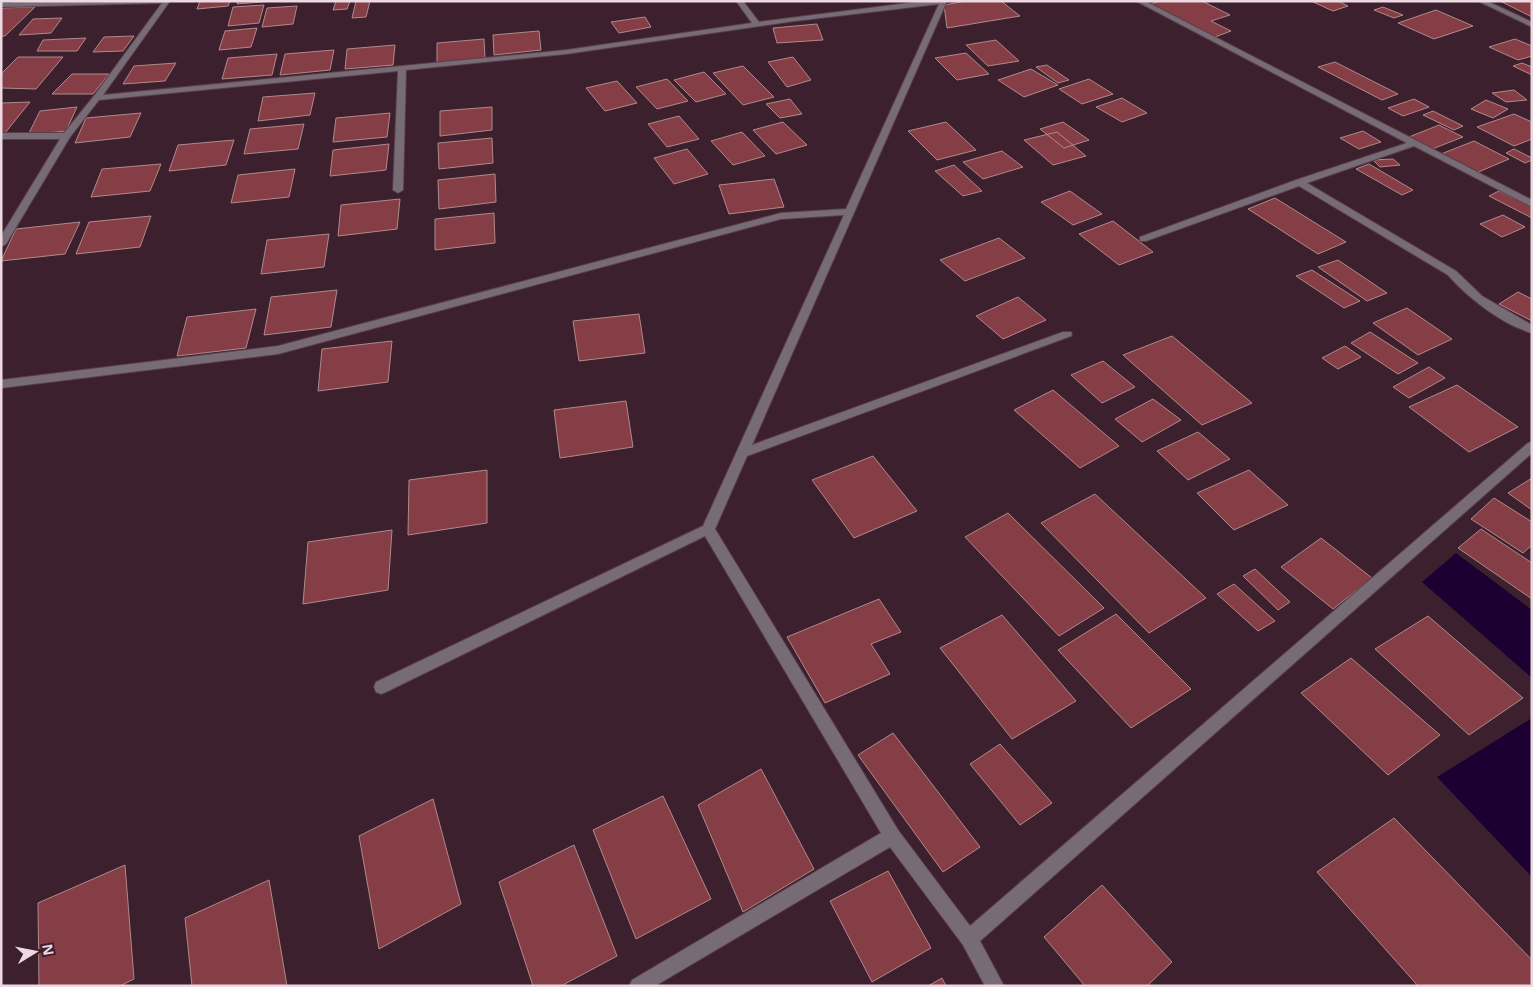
<svg xmlns="http://www.w3.org/2000/svg" width="1533" height="987" font-family="'Open Sans',sans-serif">
	<rect width="100%" height="100%" fill="#3d202d"/>
	<path fill="#1c0032" d="M 1456,553 L 1532,610 L 1532,678 L 1422,582 Z
		M 1532,718 L 1532,877 L 1437,777 Z"/>
	<path fill="#853e46" stroke="#b0898b" d="M 200,1 L 230,1 L 228,6 L 197,9 Z
		M 238,1 L 274,1 L 237,4 Z
		M 336,1 L 350,1 L 347,9 L 333,10 Z
		M 356,1 L 370,1 L 366,17 L 352,18 Z
		M 966,1 L 1001,1 L 1020,16 L 947,28 L 944,5 Z
		M 1160,1 L 1202,1 L 1230,15 L 1211,21 L 1231,31 L 1215,37 L 1150,4 Z
		M 1311,1 L 1338,1 L 1348,6 L 1333,11 Z
		M 1500,1 L 1532,1 L 1532,17 Z
		M 264,5 L 259,23 L 228,26 L 233,7 Z
		M 297,6 L 293,24 L 262,27 L 267,8 Z
		M 35,7 L 5,36 L 1,36 L 1,8 Z
		M 1383,7 L 1403,15 L 1394,18 L 1374,10 Z
		M 1436,10 L 1473,26 L 1434,39 L 1398,23 Z
		M 645,17 L 651,27 L 619,33 L 611,22 Z
		M 62,18 L 51,33 L 19,35 L 33,19 Z
		M 817,24 L 823,40 L 777,43 L 773,28 Z
		M 257,28 L 251,47 L 219,50 L 225,31 Z
		M 539,31 L 541,50 L 494,55 L 493,35 Z
		M 134,36 L 123,51 L 93,52 L 104,37 Z
		M 86,38 L 77,51 L 37,51 L 43,40 Z
		M 484,39 L 485,58 L 437,63 L 437,43 Z
		M 1515,39 L 1532,46 L 1532,56 L 1518,60 L 1489,47 Z
		M 996,40 L 1019,61 L 988,66 L 966,45 Z
		M 395,45 L 393,65 L 345,69 L 347,49 Z
		M 334,50 L 330,70 L 280,75 L 285,54 Z
		M 966,53 L 989,74 L 957,80 L 935,58 Z
		M 277,54 L 272,75 L 222,79 L 228,58 Z
		M 18,57 L 63,57 L 36,89 L 1,88 L 1,74 Z
		M 793,57 L 811,80 L 787,87 L 768,62 Z
		M 1335,62 L 1398,94 L 1382,100 L 1318,67 Z
		M 176,63 L 165,81 L 123,84 L 134,66 Z
		M 1522,63 L 1532,67 L 1532,75 L 1513,66 Z
		M 1047,65 L 1069,80 L 1058,83 L 1036,67 Z
		M 743,66 L 774,97 L 743,105 L 713,73 Z
		M 1031,69 L 1058,85 L 1024,97 L 998,80 Z
		M 704,72 L 726,94 L 696,102 L 674,80 Z
		M 72,74 L 109,74 L 93,94 L 52,94 Z
		M 667,79 L 688,101 L 657,109 L 636,87 Z
		M 1089,79 L 1113,94 L 1082,104 L 1059,89 Z
		M 617,81 L 637,103 L 605,111 L 586,88 Z
		M 1514,90 L 1527,100 L 1506,102 L 1492,93 Z
		M 315,93 L 310,115 L 258,121 L 263,97 Z
		M 1122,98 L 1147,113 L 1122,122 L 1096,107 Z
		M 790,99 L 802,114 L 780,118 L 766,104 Z
		M 1414,99 L 1429,107 L 1403,116 L 1388,108 Z
		M 1486,100 L 1508,109 L 1493,118 L 1471,109 Z
		M 30,102 L 5,133 L 1,133 L 1,103 Z
		M 77,107 L 66,131 L 28,135 L 40,111 Z
		M 492,107 L 492,130 L 440,136 L 440,111 Z
		M 1433,111 L 1463,126 L 1454,130 L 1423,115 Z
		M 141,113 L 130,137 L 75,143 L 86,118 Z
		M 390,113 L 387,137 L 333,142 L 336,118 Z
		M 1514,114 L 1532,122 L 1532,139 L 1514,146 L 1477,127 Z
		M 679,116 L 699,139 L 667,147 L 648,124 Z
		M 783,122 L 807,145 L 776,154 L 753,130 Z
		M 946,122 L 976,150 L 937,160 L 908,131 Z
		M 1063,122 L 1089,140 L 1064,148 L 1040,129 Z
		M 304,124 L 298,149 L 244,154 L 250,129 Z
		M 1439,125 L 1463,137 L 1432,149 L 1409,137 Z
		M 1363,131 L 1381,142 L 1359,149 L 1340,138 Z
		M 742,132 L 765,156 L 733,165 L 711,141 Z
		M 1057,132 L 1086,156 L 1053,165 L 1024,140 Z
		M 492,138 L 493,163 L 439,169 L 438,143 Z
		M 234,140 L 226,165 L 169,171 L 178,145 Z
		M 1474,141 L 1509,159 L 1476,173 L 1441,154 Z
		M 389,144 L 386,170 L 330,176 L 333,150 Z
		M 687,149 L 708,174 L 674,184 L 654,158 Z
		M 1514,149 L 1532,158 L 1532,160 L 1525,163 L 1506,153 Z
		M 1002,151 L 1023,167 L 983,179 L 963,162 Z
		M 1393,159 L 1400,165 L 1380,167 L 1373,160 Z
		M 161,164 L 150,191 L 91,197 L 102,169 Z
		M 1369,164 L 1413,190 L 1402,195 L 1356,169 Z
		M 954,165 L 982,191 L 963,196 L 935,171 Z
		M 295,169 L 289,197 L 231,203 L 238,175 Z
		M 495,174 L 496,202 L 439,209 L 438,180 Z
		M 774,179 L 784,207 L 729,214 L 719,185 Z
		M 1070,191 L 1102,214 L 1073,225 L 1041,202 Z
		M 1499,191 L 1532,207 L 1532,218 L 1489,196 Z
		M 1275,198 L 1346,242 L 1318,254 L 1248,209 Z
		M 400,199 L 397,229 L 338,236 L 341,205 Z
		M 494,213 L 495,243 L 435,250 L 435,219 Z
		M 1503,215 L 1525,227 L 1502,237 L 1480,224 Z
		M 151,216 L 140,247 L 76,254 L 89,222 Z
		M 1113,221 L 1153,252 L 1119,265 L 1079,234 Z
		M 80,222 L 65,254 L 1,261 L 16,229 Z
		M 329,234 L 324,267 L 261,274 L 267,240 Z
		M 999,238 L 1025,258 L 965,281 L 940,260 Z
		M 1338,260 L 1387,293 L 1367,301 L 1318,267 Z
		M 1312,270 L 1360,301 L 1344,308 L 1296,276 Z
		M 337,290 L 331,327 L 264,335 L 271,297 Z
		M 1518,292 L 1532,299 L 1532,321 L 1499,304 Z
		M 1018,297 L 1046,320 L 1003,339 L 976,316 Z
		M 1407,308 L 1452,339 L 1418,355 L 1373,323 Z
		M 256,309 L 246,348 L 177,356 L 187,317 Z
		M 639,314 L 645,353 L 579,361 L 573,321 Z
		M 1370,332 L 1418,363 L 1398,374 L 1351,343 Z
		M 1172,336 L 1252,403 L 1202,425 L 1123,355 Z
		M 392,341 L 388,382 L 318,391 L 322,349 Z
		M 1345,346 L 1361,357 L 1338,369 L 1322,358 Z
		M 1103,361 L 1135,387 L 1102,403 L 1071,375 Z
		M 1429,367 L 1445,378 L 1409,398 L 1393,387 Z
		M 1457,385 L 1518,427 L 1469,452 L 1409,407 Z
		M 1053,390 L 1119,446 L 1080,468 L 1014,410 Z
		M 1153,399 L 1181,420 L 1142,442 L 1115,419 Z
		M 626,401 L 633,447 L 560,458 L 554,410 Z
		M 1198,432 L 1230,459 L 1188,480 L 1157,451 Z
		M 873,456 L 917,511 L 854,538 L 812,480 Z
		M 487,470 L 487,523 L 408,535 L 409,480 Z
		M 1249,470 L 1288,505 L 1234,530 L 1197,493 Z
		M 1532,478 L 1532,510 L 1508,493 Z
		M 1095,494 L 1206,598 L 1149,633 L 1041,523 Z
		M 1494,498 L 1532,522 L 1532,545 L 1523,553 L 1471,519 Z
		M 1008,513 L 1104,608 L 1059,636 L 965,537 Z
		M 1481,529 L 1532,563 L 1532,599 L 1458,548 Z
		M 392,530 L 388,590 L 303,604 L 308,542 Z
		M 1321,538 L 1372,578 L 1333,609 L 1281,567 Z
		M 1255,569 L 1290,602 L 1278,610 L 1243,576 Z
		M 1234,584 L 1275,621 L 1258,631 L 1217,594 Z
		M 879,599 L 901,632 L 871,644 L 890,674 L 825,703 L 787,637 Z
		M 1116,614 L 1191,689 L 1131,728 L 1058,650 Z
		M 1002,615 L 1076,701 L 1012,739 L 940,648 Z
		M 1428,616 L 1523,698 L 1469,735 L 1375,649 Z
		M 1351,658 L 1440,735 L 1388,775 L 1301,693 Z
		M 893,733 L 980,847 L 943,872 L 858,755 Z
		M 1000,744 L 1052,803 L 1020,825 L 970,764 Z
		M 761,769 L 814,869 L 743,912 L 698,805 Z
		M 663,796 L 711,899 L 636,939 L 593,830 Z
		M 433,799 L 461,904 L 379,949 L 359,836 Z
		M 1394,818 L 1532,960 L 1532,986 L 1418,986 L 1317,872 Z
		M 574,845 L 617,956 L 561,986 L 533,986 L 499,882 Z
		M 125,865 L 134,979 L 120,986 L 39,986 L 38,903 Z
		M 888,871 L 931,948 L 872,982 L 830,901 Z
		M 269,880 L 287,986 L 192,986 L 185,918 Z
		M 1102,885 L 1172,962 L 1147,986 L 1085,986 L 1044,937 Z
		M 942,978 L 946,986 L 928,986 Z"/>
	<g fill="none" stroke-linecap="round" stroke-linejoin="round">
		<defs>
			<path id="minor" d="M 68,1 L 170,1 L 103,95 L 566,50 L 752,23 L 736,1 L 743,1 L 759,22 L 924,1 L 947,1 L 752,445 L 1063,332 L 1071,332 L 1072,334 L 1071,336 L 747,456 L 715,529 L 898,830 L 970,926 L 1528,443 L 1532,442 L 1532,453 L 980,941 L 1004,986 L 985,986 L 963,945 L 890,847 L 655,986 L 629,986 L 632,980 L 881,833 L 705,536 L 386,692 L 381,694 L 376,692 L 374,687 L 376,682 L 703,526 L 844,215 L 781,219 L 278,354 L 1,388 L 1,380 L 278,346 L 781,213 L 846,209 L 939,4 L 795,21 L 566,54 L 406,70 L 403,190 L 398,193 L 393,190 L 398,71 L 99,100 L 70,137 L 6,244 L 1,247 L 1,236 L 60,139 L 1,139 L 1,133 L 64,133 L 94,96 L 162,3 L 1,7 L 1,3 Z
				M 1136,1 L 1145,1 L 1532,200 L 1532,207 L 1414,146 L 1307,183 L 1456,271 L 1482,296 L 1532,325 L 1532,333 C 1503,325 1468,298 1448,275 L 1299,186 L 1146,241 L 1140,241 L 1140,237 L 1296,180 L 1407,143 Z
				M 1478,1 L 1487,1 L 1532,22 L 1532,27 Z"/>
		</defs>
		<use href="#minor" stroke="#593e4a" stroke-width="2"/>
		<use href="#minor" fill="#776b76" fill-rule="evenodd"/>
	</g>
	<rect width="1533" height="987" fill="none" stroke="#edd9e1" stroke-width="5"/>
	<g transform="translate(35 952) rotate(80)" stroke="#3d202d" stroke-width="4" paint-order="stroke">
	<path d="M0-4L9 19L0 12L-9 19Z" fill="#edd9e1"/>
	<text y="-8" font-size="14" font-weight="bold" text-anchor="middle" fill="#edd9e1">N</text>
	</g>
</svg>
